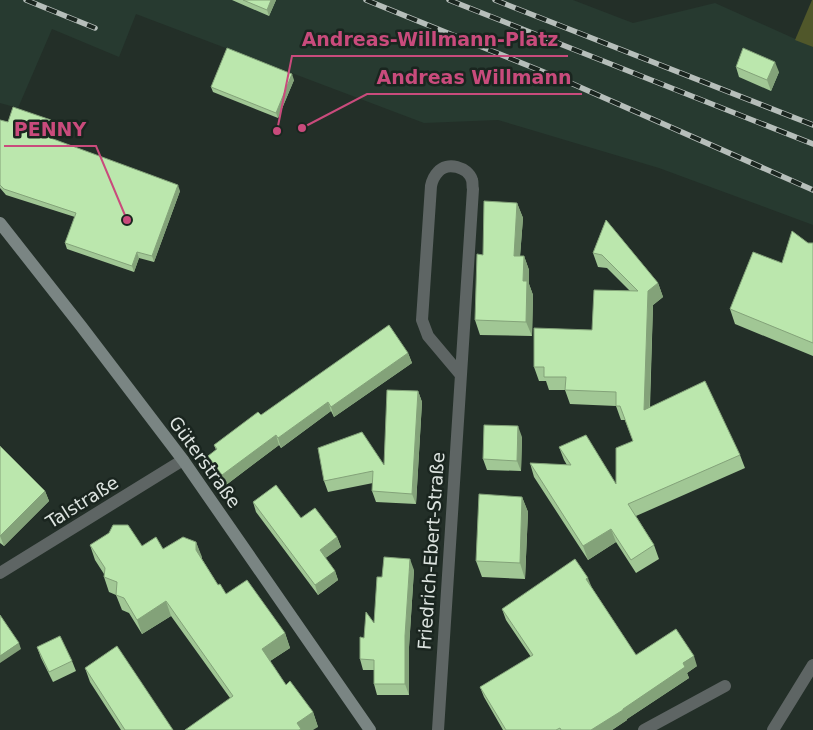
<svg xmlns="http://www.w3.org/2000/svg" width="813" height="730" font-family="'DejaVu Sans',sans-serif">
	<rect width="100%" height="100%" fill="#232f28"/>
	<path fill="#273a30" d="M 0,0 L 573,0 L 633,23 L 715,3 L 813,47 L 813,225 L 659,168 L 498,120 L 424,123 L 136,14 L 119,57 L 52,29 L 18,108 L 0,103 Z"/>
	<path fill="#50572a" d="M 812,0 L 813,0 L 813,47 L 795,40 Z"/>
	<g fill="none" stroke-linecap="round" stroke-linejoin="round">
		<path stroke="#5e6564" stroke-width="12" d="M 0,573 L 183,460
			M 438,730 L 473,189 C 472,186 473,183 472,180 C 468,167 447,161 438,172 C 434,176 432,181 431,186 L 422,320 L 428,336 L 460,374
			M 644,730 L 725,686"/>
		<path stroke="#5e6564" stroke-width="12" d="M 773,730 L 813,665"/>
		<path stroke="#7a8583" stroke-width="12" d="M 0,223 L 81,326 L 183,460 L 370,730"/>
		<defs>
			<path id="rail" d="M 26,0 L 95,28
				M 366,0 L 566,81 L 813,190
				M 449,0 L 813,144
				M 495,0 L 813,125"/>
		</defs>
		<use href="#rail" stroke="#b6beba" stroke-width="5.5"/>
		<use href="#rail" stroke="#1a251f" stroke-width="4" stroke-dasharray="11" stroke-linecap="butt"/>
	</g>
	<path fill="#a1c795" d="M 232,0 L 276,0 L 269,16 Z
		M 736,67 L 779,72 L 771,91 L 739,77 Z
		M 294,80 L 278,118 L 213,92 L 211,87 Z
		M 0,120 L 8,122 L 53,125 L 48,137 L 180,191 L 154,262 L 139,258 L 134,272 L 67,249 L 65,243 L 75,217 L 6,195 L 0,188 Z
		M 517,203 L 523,218 L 520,256 L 524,256 L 529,270 L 529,284 L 533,295 L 532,336 L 480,335 L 475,320 L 483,255 Z
		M 606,220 L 658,283 L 663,297 L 653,305 L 650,407 L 740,455 L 745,468 L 636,516 L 654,545 L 659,559 L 636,573 L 616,542 L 588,560 L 534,477 L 530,463 L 567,465 L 564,460 L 559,447 L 616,484 L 633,441 L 625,420 L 621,420 L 616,406 L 570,404 L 565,390 L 549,390 L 546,381 L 539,381 L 534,367 L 592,330 L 630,291 L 607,268 L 598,267 L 593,253 Z
		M 808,243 L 813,243 L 813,356 L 735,324 L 730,309 Z
		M 408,353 L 412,363 L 334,417 L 331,411 L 281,448 L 279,445 L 226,485 L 212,465 L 208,456 L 216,450 L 214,445 L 261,415 Z
		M 418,391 L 422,402 L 416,504 L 376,502 L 372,491 L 373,483 L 328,492 L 324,481 L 384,465 Z
		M 522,437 L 521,471 L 487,470 L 483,459 Z
		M 0,446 L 45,491 L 49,501 L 4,546 L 0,543 Z
		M 522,497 L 528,512 L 525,579 L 482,577 L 476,561 Z
		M 253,502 L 301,518 L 337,537 L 341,547 L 325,558 L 335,571 L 338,580 L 318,595 L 256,512 Z
		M 196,542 L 202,559 L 218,585 L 226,594 L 285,633 L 290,648 L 270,661 L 286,685 L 313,712 L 318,727 L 230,698 L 171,616 L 142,634 L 129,613 L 122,610 L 116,595 L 109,592 L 104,577 L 104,574 L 95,560 L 90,545 L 142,546 L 163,549 Z
		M 414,570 L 409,647 L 409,695 L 377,695 L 374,684 L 374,670 L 363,670 L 360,659 L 364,638 L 374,623 L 382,577 Z
		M 592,588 L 636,655 L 697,666 L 687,673 L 689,678 L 627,719 L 627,720 L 612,730 L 503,730 L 484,697 L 480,687 L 531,657 L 506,620 L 502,609 Z
		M 37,647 L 72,661 L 76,671 L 53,682 L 41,658 Z
		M 85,668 L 173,730 L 121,730 L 90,682 Z"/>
	<path fill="#83a279" d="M 271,0 L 276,0 L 269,16 L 267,10 Z
		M 775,62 L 779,72 L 771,91 L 767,80 Z
		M 292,74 L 294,80 L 278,118 L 276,113 Z
		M 51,120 L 53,125 L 47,141 L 45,136 Z
		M 178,185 L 180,191 L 154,262 L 152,256 Z
		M 517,203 L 523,218 L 519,270 L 514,256 Z
		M 137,252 L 139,258 L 134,272 L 132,266 Z
		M 524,256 L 529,270 L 529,284 L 533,295 L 532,336 L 526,322 L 523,281 Z
		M 658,283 L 663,297 L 653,305 L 649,423 L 644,410 L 648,291 Z
		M 408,353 L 412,363 L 334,417 L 331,407 Z
		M 418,391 L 422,402 L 416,504 L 412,494 Z
		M 328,402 L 331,411 L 281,448 L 278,438 Z
		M 518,426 L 522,437 L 521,471 L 517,461 Z
		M 276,435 L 279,445 L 226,485 L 222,475 Z
		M 45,491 L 49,501 L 4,546 L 0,536 Z
		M 522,497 L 528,512 L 525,579 L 520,563 Z
		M 611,529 L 616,542 L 588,560 L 583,546 Z
		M 337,537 L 341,547 L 323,560 L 320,550 Z
		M 196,542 L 202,557 L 202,564 L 196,550 Z
		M 410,559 L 414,570 L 409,647 L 409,695 L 405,684 L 405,636 Z
		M 335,571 L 338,580 L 318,595 L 315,585 Z
		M 588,578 L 592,588 L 589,590 L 586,579 Z
		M 166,601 L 171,616 L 142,634 L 137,620 Z
		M 285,633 L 290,648 L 267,663 L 262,649 Z
		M 19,643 L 21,649 L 0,663 L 0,656 Z
		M 694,656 L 697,666 L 687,673 L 689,678 L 627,719 L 627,720 L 612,730 L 591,730 L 623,709 L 683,663 Z
		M 313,712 L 318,727 L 313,730 L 299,730 L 297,723 Z"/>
	<path fill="#bbe7ad" stroke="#83a279" d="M 243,0 L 271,0 L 267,10 Z
		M 227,48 L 292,74 L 276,113 L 211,87 Z
		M 743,48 L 775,62 L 767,80 L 736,67 Z
		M 13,107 L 51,120 L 45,136 L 178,185 L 152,256 L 137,252 L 132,266 L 65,243 L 76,213 L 4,189 L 0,185 L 0,120 L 8,122 Z
		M 484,201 L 517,203 L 514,256 L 524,256 L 523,281 L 527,281 L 526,322 L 475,320 L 477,254 L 483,255 Z
		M 606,220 L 658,283 L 648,291 L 644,410 L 705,381 L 740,455 L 628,504 L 654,545 L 631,560 L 611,529 L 583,546 L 530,463 L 571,465 L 559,447 L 586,435 L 616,484 L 616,448 L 633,441 L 620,406 L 616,406 L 616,392 L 565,390 L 566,377 L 544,377 L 544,367 L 534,367 L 534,328 L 592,330 L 594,290 L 638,291 L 602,255 L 593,253 Z
		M 792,231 L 808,243 L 813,243 L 813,343 L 730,309 L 753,252 L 782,263 Z
		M 389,325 L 408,353 L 331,407 L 328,402 L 278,438 L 276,435 L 222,475 L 208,456 L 217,449 L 214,445 L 258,412 L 261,415 Z
		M 387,390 L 418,391 L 412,494 L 372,491 L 373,471 L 324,481 L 318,448 L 362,432 L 384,465 Z
		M 484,425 L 518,426 L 517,461 L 483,459 Z
		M 0,446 L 45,491 L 0,536 Z
		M 276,485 L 301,518 L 315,508 L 337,537 L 320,550 L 335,571 L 315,585 L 253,502 Z
		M 479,494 L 522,497 L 520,563 L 476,561 Z
		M 113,525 L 128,525 L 142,546 L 156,537 L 163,549 L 183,537 L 196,542 L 196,550 L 218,585 L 220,584 L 226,594 L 247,580 L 285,633 L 262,649 L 286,685 L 290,681 L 313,712 L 297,723 L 301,729 L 299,730 L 185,730 L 233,696 L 166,601 L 137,620 L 124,598 L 116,595 L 117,582 L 104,577 L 105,568 L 90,545 L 109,533 Z
		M 384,557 L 410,559 L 405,636 L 405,684 L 374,684 L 374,660 L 360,659 L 360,637 L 364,638 L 366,612 L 374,623 L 377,577 L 382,577 Z
		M 575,559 L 588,578 L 586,579 L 636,655 L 676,629 L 694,656 L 683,663 L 685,667 L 623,709 L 623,710 L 591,730 L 561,730 L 560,728 L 556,730 L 506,730 L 480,687 L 533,655 L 502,609 Z
		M 0,615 L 19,643 L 0,656 Z
		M 60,636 L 72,661 L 49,672 L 37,647 Z
		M 117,646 L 173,730 L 125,730 L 85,668 Z"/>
	<g text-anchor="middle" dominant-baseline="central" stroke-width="5" stroke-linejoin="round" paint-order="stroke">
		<g font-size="18" fill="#dde4e0" stroke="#1a251f">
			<text transform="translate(205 462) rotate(54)">Güterstraße</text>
			<text transform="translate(82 502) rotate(-32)">Talstraße</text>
			<text transform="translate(431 551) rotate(-86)">Friedrich-Ebert-Straße</text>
		</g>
	</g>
	<path fill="none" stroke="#c94b7c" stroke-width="2" d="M277 131L292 56H568M302 128L367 94H582M127 220L96 146H4"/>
	<g fill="#c94b7c" stroke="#1a251f" stroke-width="2">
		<circle cx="277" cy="131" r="5"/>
		<circle cx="302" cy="128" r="5"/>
		<circle cx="127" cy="220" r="5"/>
	</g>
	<g font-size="19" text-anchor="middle" font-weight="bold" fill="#c94b7c" stroke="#1a251f" stroke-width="5" stroke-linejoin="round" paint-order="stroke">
		<text x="430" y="46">Andreas-Willmann-Platz</text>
		<text x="474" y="84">Andreas Willmann</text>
		<text x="50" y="136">PENNY</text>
	</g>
</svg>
